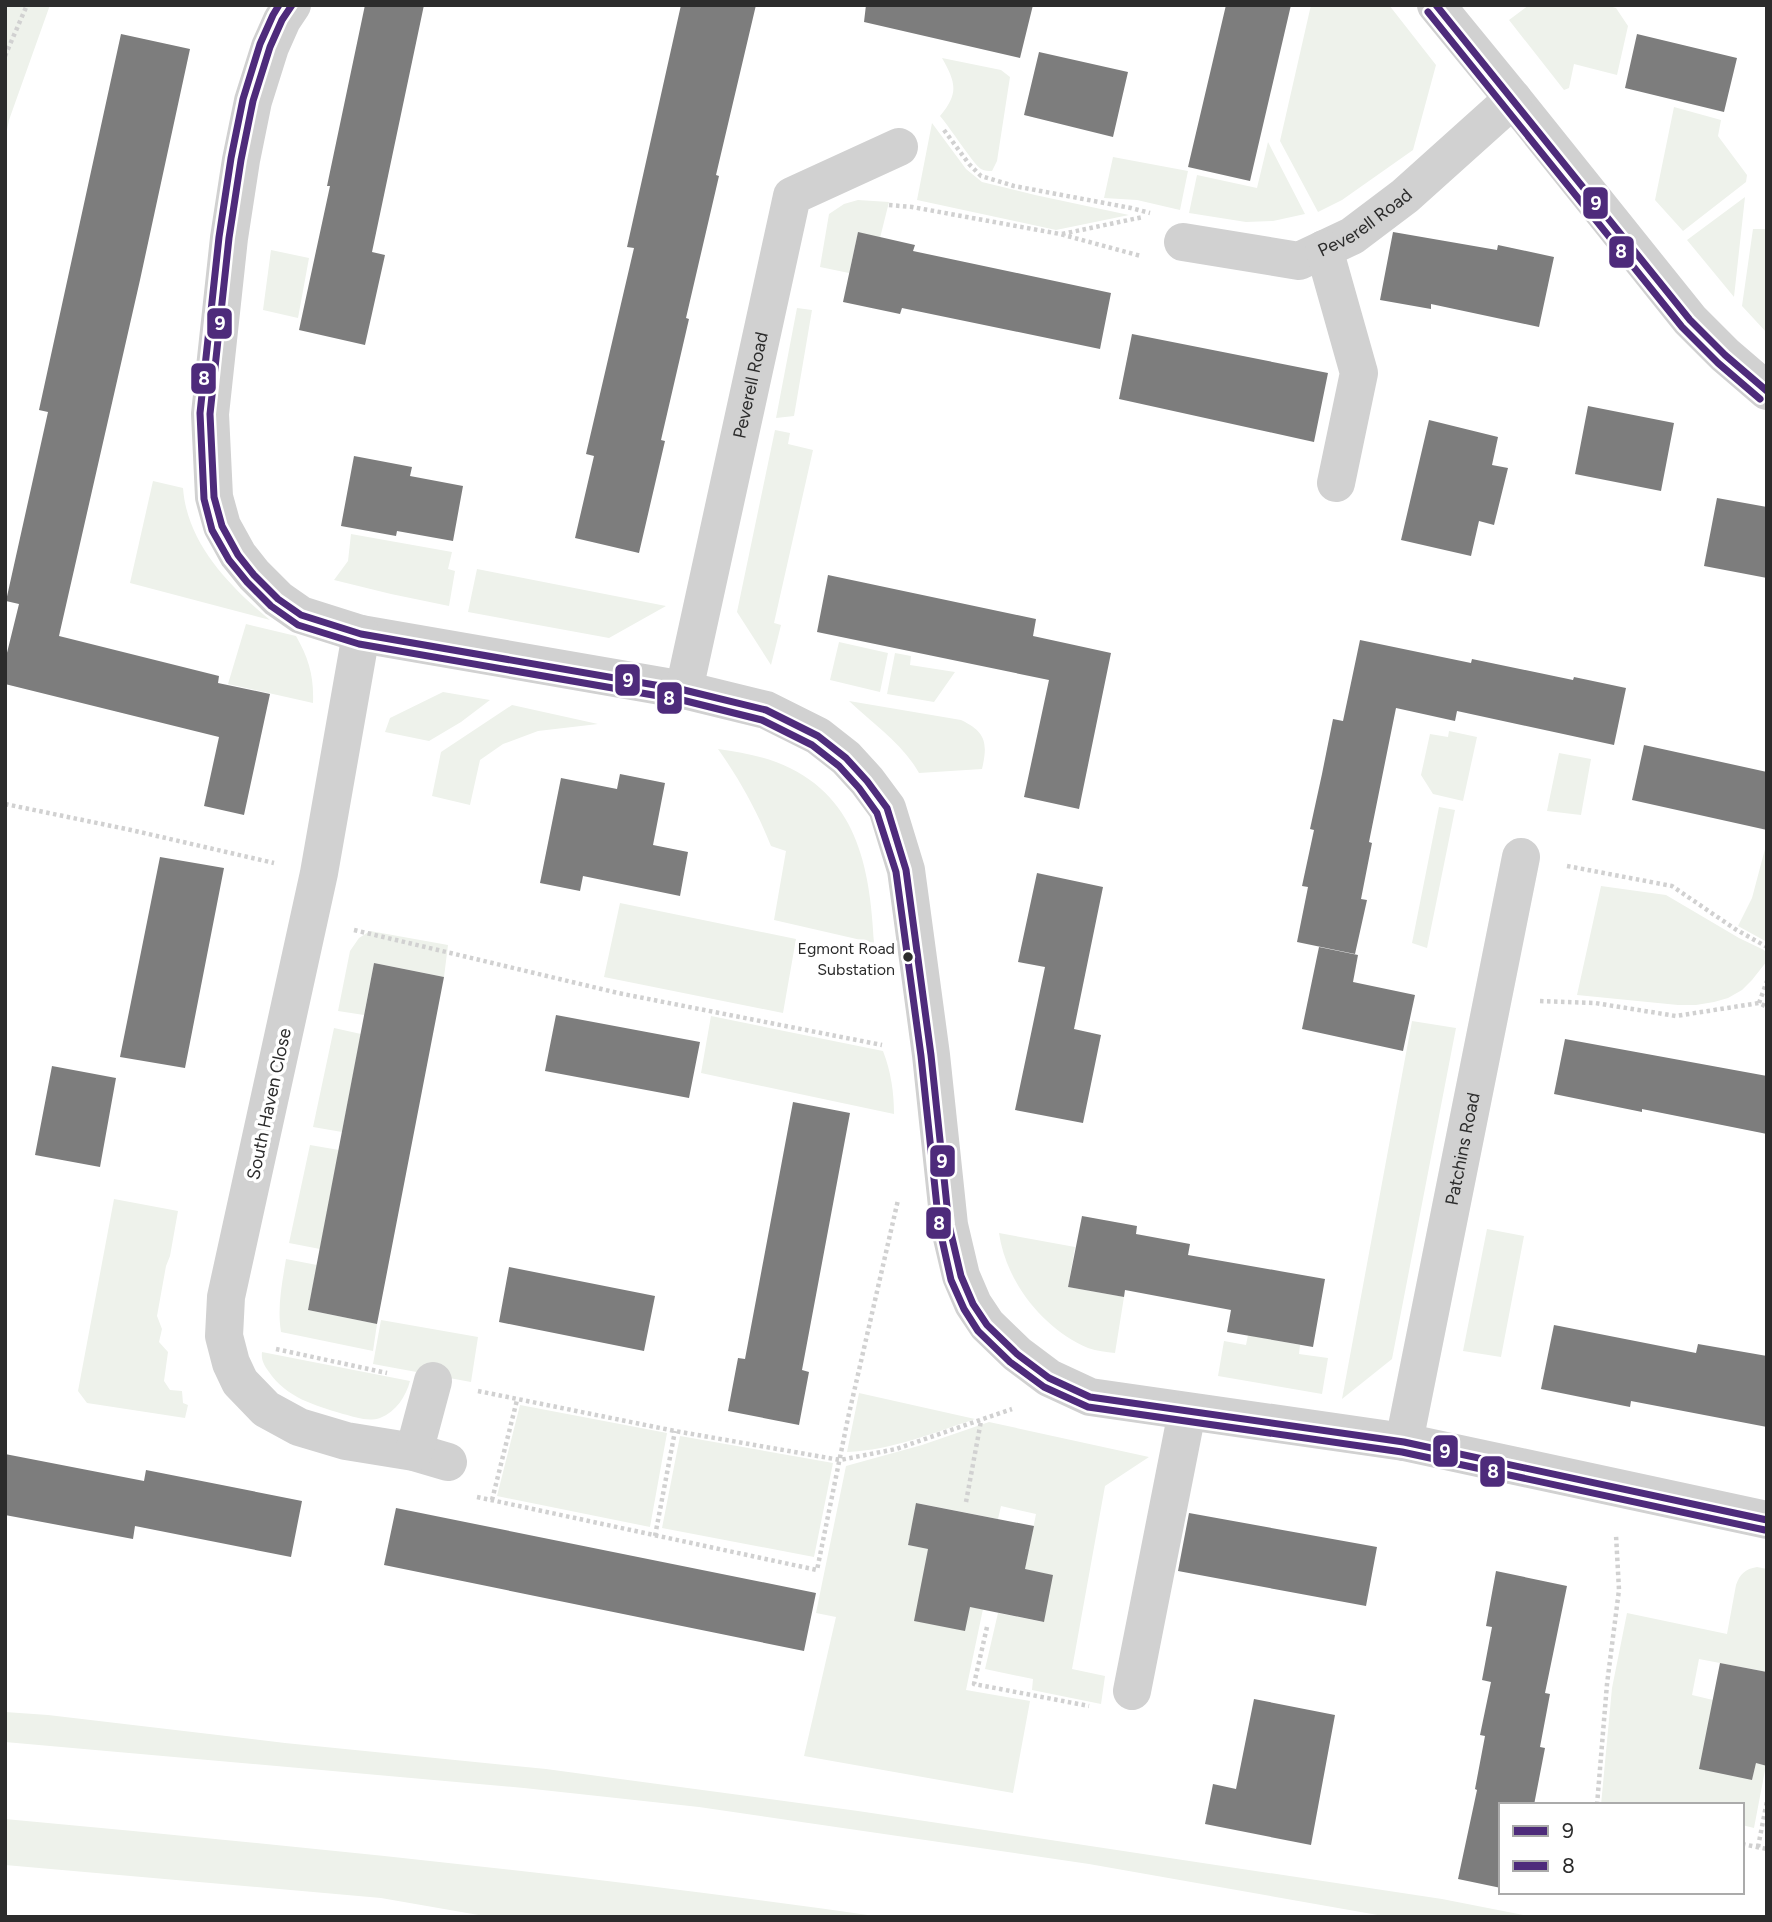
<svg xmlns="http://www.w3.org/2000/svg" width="1772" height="1922" font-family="Figtree,sans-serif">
	<rect width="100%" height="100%" fill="#fff"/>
	<path fill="#eef2eb" d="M 5,5 L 50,5 L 9,120 L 5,140 Z
		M 1311,5 L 1389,5 L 1436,65 L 1413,150 L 1342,200 L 1318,212 L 1280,141 Z
		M 1529,5 L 1605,5 L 1616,8 L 1628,26 L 1617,75 L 1574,64 L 1569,88 L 1564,90 L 1509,20 Z
		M 942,58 L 1001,70 L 1010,77 L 997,161 L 992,171 C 988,171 985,171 981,169 C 974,165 949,126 940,116 C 959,93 956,83 942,58 Z
		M 1674,107 L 1721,120 L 1718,136 L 1747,175 L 1746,182 L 1683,231 L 1655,200 Z
		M 932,123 L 966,169 L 982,182 L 1035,195 L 1129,215 L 1056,230 L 917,200 Z
		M 1268,142 L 1305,214 L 1273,221 L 1246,222 L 1189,213 L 1197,175 L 1257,188 Z
		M 1113,157 L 1188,171 L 1180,210 L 1137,200 L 1104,198 Z
		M 1745,197 L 1734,297 L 1687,240 Z
		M 858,200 L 889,202 L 880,238 L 858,233 L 849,273 L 820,267 L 829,214 L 844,204 Z
		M 1753,229 L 1767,229 L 1767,333 L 1742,306 Z
		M 271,250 L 309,258 L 298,318 L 263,310 Z
		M 797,308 L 812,310 L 794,416 L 776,418 Z
		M 775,430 L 790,433 L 788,444 L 813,450 L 774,623 L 781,625 L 771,665 L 737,612 Z
		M 153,481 L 183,488 C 187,543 229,586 270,620 L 130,583 Z
		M 351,534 L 452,552 L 448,569 L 455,571 L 449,606 L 391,594 L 334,580 L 348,561 Z
		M 477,569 L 666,606 L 609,638 L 468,612 Z
		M 246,624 L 296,636 C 309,659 314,676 313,703 L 228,684 Z
		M 839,642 L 888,653 L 880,692 L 830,680 Z
		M 895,653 L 911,656 L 910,665 L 955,672 L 934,702 L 887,694 Z
		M 443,692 L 490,700 L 461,722 L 429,741 L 385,732 L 390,718 Z
		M 849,701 L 961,720 C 986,732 988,743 982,769 L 919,773 C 903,744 873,724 849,701 Z
		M 512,705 L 598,724 L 538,731 L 503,744 L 480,760 L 470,805 L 432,796 L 441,752 Z
		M 1449,731 L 1477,737 L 1463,801 L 1433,794 L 1421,775 L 1430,734 L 1448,737 Z
		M 718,749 C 738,752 757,755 776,762 C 857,793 870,866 874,943 L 774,920 L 786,851 L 771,846 C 757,811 740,780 718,749 Z
		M 1559,753 L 1591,759 L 1581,815 L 1547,811 Z
		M 1439,807 L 1455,810 L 1427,948 L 1412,943 Z
		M 1765,849 L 1767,850 L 1767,942 L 1738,926 L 1752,898 Z
		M 1601,886 L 1666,895 L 1739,938 L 1764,950 L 1767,954 L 1767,961 L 1752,980 L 1742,990 L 1728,998 L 1714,1002 L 1696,1005 L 1678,1005 L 1577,995 Z
		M 620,903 L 796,939 L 783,1013 L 604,977 Z
		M 370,931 L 448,945 L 444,977 L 374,963 L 364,1015 L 338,1011 L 350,951 L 359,938 Z
		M 711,1016 L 883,1051 C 891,1072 894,1092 894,1114 L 701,1073 Z
		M 1412,1021 L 1456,1028 L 1392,1359 L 1342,1399 Z
		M 334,1028 L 361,1034 L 342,1132 L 313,1127 Z
		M 310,1145 L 339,1150 L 320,1249 L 289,1243 Z
		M 114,1199 L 178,1211 L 170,1256 L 166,1266 L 157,1316 L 162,1329 L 159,1342 L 168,1352 L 164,1381 L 170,1390 L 182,1391 L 183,1403 L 188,1405 L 185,1418 L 87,1403 L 78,1391 Z
		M 1487,1229 L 1524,1236 L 1501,1357 L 1463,1351 Z
		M 999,1233 L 1075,1247 L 1068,1287 L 1124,1297 L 1115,1353 C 1106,1352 1097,1351 1088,1348 C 1043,1329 1006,1282 999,1233 Z
		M 286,1259 L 317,1265 L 308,1310 L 377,1324 L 373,1351 L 281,1332 C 277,1307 282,1284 286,1259 Z
		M 381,1320 L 478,1337 L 471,1382 L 373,1364 Z
		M 1248,1335 L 1300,1345 L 1299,1354 L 1328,1358 L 1322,1394 L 1218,1376 L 1224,1341 L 1246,1345 Z
		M 262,1352 L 410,1381 C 406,1396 396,1412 380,1418 C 368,1422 355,1417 343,1414 C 314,1405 287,1398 269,1372 C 264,1365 261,1360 262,1352 Z
		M 859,1393 L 975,1419 C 933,1433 893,1450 847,1452 Z
		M 520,1405 L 667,1433 L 650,1527 L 497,1496 Z
		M 989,1422 L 1149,1457 L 1105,1486 L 1072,1669 L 1105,1676 L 1101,1704 L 1032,1690 L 1033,1679 L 985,1669 L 998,1613 L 1043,1622 L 1052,1575 L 1025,1569 L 1036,1514 L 1001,1506 L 998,1519 L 917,1503 L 908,1545 L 928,1549 L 970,1607 L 983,1609 L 966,1690 L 1030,1701 L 1013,1793 L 804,1756 L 836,1617 L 816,1613 L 846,1466 L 922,1445 Z
		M 680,1436 L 833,1463 L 814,1557 L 662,1528 Z
		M 1757,1567 L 1767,1569 L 1767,1672 L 1699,1659 L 1692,1695 L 1713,1700 L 1752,1780 L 1756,1763 L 1766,1765 L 1754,1828 L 1742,1825 L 1742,1805 L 1601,1805 L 1612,1688 L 1627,1613 L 1727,1634 L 1736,1585 C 1740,1574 1745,1569 1757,1567 Z
		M 5,1712 L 48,1715 L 285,1743 L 546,1769 L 858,1811 L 1442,1899 L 1533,1917 L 1389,1917 L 1089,1864 L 699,1807 L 524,1788 L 5,1742 Z
		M 5,1819 C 298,1846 591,1875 882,1917 L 490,1917 L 381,1898 L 5,1865 Z"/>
	<path fill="#7d7d7d" d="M 365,5 L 424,5 L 372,252 L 385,255 L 365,345 L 299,330 L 330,186 L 327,186 Z
		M 681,5 L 756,5 L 716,175 L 719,176 L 686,318 L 689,319 L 661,440 L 665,441 L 639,553 L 575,538 L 594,456 L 586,454 L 634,248 L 627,247 Z
		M 866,5 L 1033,5 L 1020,58 L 864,22 Z
		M 1226,5 L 1291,5 L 1250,181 L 1188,167 Z
		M 121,34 L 190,49 L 140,280 L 59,636 L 219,676 L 218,683 L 270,694 L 244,815 L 204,806 L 219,737 L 5,684 L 5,661 L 19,604 L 6,601 L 48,412 L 39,410 Z
		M 1637,34 L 1737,58 L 1724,112 L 1625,88 Z
		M 1039,52 L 1128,72 L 1113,137 L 1024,115 Z
		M 858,232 L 915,245 L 913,251 L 1111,293 L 1100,349 L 902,308 L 900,314 L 843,302 Z
		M 1393,232 L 1497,250 L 1498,245 L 1554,257 L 1539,327 L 1431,304 L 1431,309 L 1380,300 Z
		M 1132,334 L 1328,373 L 1314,442 L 1119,399 Z
		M 1588,406 L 1674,423 L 1661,491 L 1575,474 Z
		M 1429,420 L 1498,437 L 1492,465 L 1508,468 L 1494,525 L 1479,521 L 1471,556 L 1401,540 Z
		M 354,456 L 412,467 L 410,476 L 463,486 L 453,541 L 397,531 L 396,536 L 341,526 Z
		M 1717,498 L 1767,507 L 1767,578 L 1704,566 Z
		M 828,575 L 1036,619 L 1033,636 L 1111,653 L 1079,809 L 1024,797 L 1049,680 L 817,632 Z
		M 1360,640 L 1471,663 L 1472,659 L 1573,680 L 1574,677 L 1626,688 L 1614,745 L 1457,711 L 1455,721 L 1396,708 L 1369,842 L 1372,843 L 1361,899 L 1367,900 L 1355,954 L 1297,942 L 1308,887 L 1302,886 L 1314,830 L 1310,829 L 1322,774 L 1333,719 L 1343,721 Z
		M 1644,745 L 1767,772 L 1767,830 L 1632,800 Z
		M 620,774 L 665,783 L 653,845 L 688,852 L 680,896 L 583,876 L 580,891 L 540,883 L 561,778 L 617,789 Z
		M 160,857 L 224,868 L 185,1068 L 120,1057 Z
		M 1037,873 L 1103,887 L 1074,1029 L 1101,1035 L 1083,1123 L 1015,1110 L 1045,967 L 1018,962 Z
		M 1319,947 L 1358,955 L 1353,982 L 1415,995 L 1403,1051 L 1302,1029 Z
		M 374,963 L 444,977 L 377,1324 L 308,1310 Z
		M 556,1015 L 700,1042 L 689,1098 L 545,1071 Z
		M 1565,1039 L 1767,1076 L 1767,1134 L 1642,1109 L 1642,1112 L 1554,1094 Z
		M 52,1066 L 116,1078 L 100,1167 L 35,1155 Z
		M 793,1102 L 850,1113 L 802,1370 L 809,1372 L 799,1425 L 728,1411 L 738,1358 L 745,1359 Z
		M 1082,1216 L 1137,1226 L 1136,1234 L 1190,1244 L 1188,1255 L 1325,1279 L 1313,1347 L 1227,1332 L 1231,1310 L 1125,1290 L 1124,1297 L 1068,1287 Z
		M 509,1267 L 655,1296 L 644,1351 L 499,1322 Z
		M 1554,1325 L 1696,1353 L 1698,1344 L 1767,1356 L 1767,1427 L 1631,1401 L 1630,1407 L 1541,1389 Z
		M 5,1454 L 144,1481 L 146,1470 L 302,1501 L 291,1557 L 135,1526 L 133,1539 L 5,1515 Z
		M 916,1503 L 1034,1526 L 1025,1569 L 1053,1575 L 1044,1622 L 970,1607 L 965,1631 L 914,1621 L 928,1549 L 908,1545 Z
		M 396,1508 L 816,1593 L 804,1651 L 384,1565 Z
		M 1189,1513 L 1377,1547 L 1366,1606 L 1178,1571 Z
		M 1496,1571 L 1567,1586 L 1545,1693 L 1550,1694 L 1540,1747 L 1545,1748 L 1534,1805 L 1501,1805 L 1501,1888 L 1458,1879 L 1477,1790 L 1475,1789 L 1485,1736 L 1480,1735 L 1491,1682 L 1482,1680 L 1492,1627 L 1486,1626 Z
		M 1720,1663 L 1767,1672 L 1767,1766 L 1756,1763 L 1752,1780 L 1699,1769 Z
		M 1254,1699 L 1335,1715 L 1311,1845 L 1205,1824 L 1213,1784 L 1236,1789 Z"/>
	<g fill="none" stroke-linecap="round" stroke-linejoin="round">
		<path stroke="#d1d1d1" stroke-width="4.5" stroke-dasharray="3.5 3.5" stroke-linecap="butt" d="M 5,56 L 27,5
			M 944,130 L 969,164 L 981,176 L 1014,186 L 1131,208 L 1150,213
			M 889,205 L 912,207 L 1060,234 L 1141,256
			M 1062,234 L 1143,217
			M 5,804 L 131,830 L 274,863
			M 1567,866 L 1672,886 L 1735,929 L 1767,947
			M 354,930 L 618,993 L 882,1045
			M 1540,1001 L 1595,1003 L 1676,1016 L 1759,1003 L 1767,1007
			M 1759,1003 L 1767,981
			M 276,1349 L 387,1373
			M 478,1391 L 675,1431 L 840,1460 L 896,1449 L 1012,1409
			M 477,1497 L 817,1570 L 848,1418 L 898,1200
			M 492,1500 L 517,1400
			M 966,1502 L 981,1421
			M 655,1536 L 675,1431
			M 987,1627 L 974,1684 L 1089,1706
			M 1597,1805 L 1607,1684 L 1619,1590 L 1616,1535
			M 1742,1844 L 1767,1849
			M 1758,1847 L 1767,1801"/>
		<g stroke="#d1d1d1" stroke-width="38">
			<path d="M 292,5 L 282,20 L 270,47 L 253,101 L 241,160 L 229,238 L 210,414 L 214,497 L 222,526 L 238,555 L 254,575 L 278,599 L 301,615 L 361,634 L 684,690 L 766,710 L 818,736 L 846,758 L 867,781 L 887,808 L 906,870 L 931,1055 L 949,1225 L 961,1276 L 973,1304 L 987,1325 L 1017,1354 L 1049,1378 L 1090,1397 L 1404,1442 L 1767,1520"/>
			<path d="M 1436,5 L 1513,99 L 1690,320 L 1725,355 L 1767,391"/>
			<path id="s1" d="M 1183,242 L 1299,261 L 1352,236 L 1405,196 L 1513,99"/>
			<path d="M 1324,249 L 1359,373 L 1336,483"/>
			<path d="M 361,634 L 319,873 L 226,1297 L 224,1336 L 231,1363 L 240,1382 L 266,1409 L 299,1427 L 346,1441 L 414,1452 L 448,1462"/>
			<path id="s2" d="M 684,690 L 792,196 L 899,147"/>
			<path id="s3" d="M 1404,1442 L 1521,857"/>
			<path d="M 414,1452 L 433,1381"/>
			<path d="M 1132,1691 L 1187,1412"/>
		</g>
		<defs>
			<path id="bus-1" d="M 292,5 L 282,20 L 270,47 L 253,101 L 241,160 L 229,238 L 210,414 L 214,497 L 222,526 L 238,555 L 254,575 L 278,599 L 301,615 L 361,634 L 684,690 L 766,710 L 818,736 L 846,758 L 867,781 L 887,808 L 906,870 L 931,1055 L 949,1225 L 961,1276 L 973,1304 L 987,1325 L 1017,1354 L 1049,1378 L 1090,1397 L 1404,1442 L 1767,1520
				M 1436,5 L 1690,320 L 1725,355 L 1767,391"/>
			<path id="bus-2" d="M 279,5 L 273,15 L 260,44 L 243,99 L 231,158 L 219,237 L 200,413 L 204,499 L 212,530 L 229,560 L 247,582 L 271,606 L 298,625 L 359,644 L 682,700 L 762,720 L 812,745 L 839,766 L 859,788 L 877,813 L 896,872 L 921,1056 L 939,1226 L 951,1280 L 964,1309 L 978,1331 L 1010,1362 L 1044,1387 L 1088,1407 L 1402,1452 L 1765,1530
				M 1428,12 L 1682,327 L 1718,363 L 1760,399"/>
		</defs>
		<use href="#bus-1" stroke="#fff" stroke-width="12"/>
		<use href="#bus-2" stroke="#fff" stroke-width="12"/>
		<use href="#bus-1" stroke="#4e2b7b" stroke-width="7"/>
		<use href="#bus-2" stroke="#4e2b7b" stroke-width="7"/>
	</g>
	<circle fill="#2c2c2c" stroke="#fff" stroke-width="2.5" cx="908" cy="957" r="6"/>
	<g text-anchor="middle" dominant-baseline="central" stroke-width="7" stroke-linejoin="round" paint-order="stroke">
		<g font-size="16" fill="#2c2c2c" stroke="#fff" text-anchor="end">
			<text x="895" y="948">Egmont Road<tspan x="895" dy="21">Substation</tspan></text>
		</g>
		<g font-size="18" fill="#2c2c2c" stroke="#fff">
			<text stroke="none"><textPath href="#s1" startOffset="194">Peverell Road</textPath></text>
			<text stroke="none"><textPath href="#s2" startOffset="312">Peverell Road</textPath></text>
			<text transform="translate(269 1104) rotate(-78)">South Haven Close</text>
			<text stroke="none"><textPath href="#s3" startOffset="299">Patchins Road</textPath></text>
		</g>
	</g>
	<g stroke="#fff" stroke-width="2.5">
		<rect x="1582" y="186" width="27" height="34" rx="7" fill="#4e2b7b"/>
		<rect x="1608" y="235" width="27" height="34" rx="7" fill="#4e2b7b"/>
		<rect x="206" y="307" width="27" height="33" rx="7" fill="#4e2b7b"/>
		<rect x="190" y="362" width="27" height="33" rx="7" fill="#4e2b7b"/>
		<rect x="614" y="663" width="27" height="34" rx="7" fill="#4e2b7b"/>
		<rect x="656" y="681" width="27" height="34" rx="7" fill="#4e2b7b"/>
		<rect x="929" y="1144" width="27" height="34" rx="7" fill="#4e2b7b"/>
		<rect x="925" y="1206" width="27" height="34" rx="7" fill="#4e2b7b"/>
		<rect x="1432" y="1434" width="27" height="34" rx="7" fill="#4e2b7b"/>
		<rect x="1479" y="1455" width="27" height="33" rx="7" fill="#4e2b7b"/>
	</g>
	<g font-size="19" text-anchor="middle" font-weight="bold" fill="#fff">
		<text x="1596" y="210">9</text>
		<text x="1621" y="258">8</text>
		<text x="220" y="330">9</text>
		<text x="204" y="385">8</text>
		<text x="628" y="687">9</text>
		<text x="669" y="705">8</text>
		<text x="942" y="1168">9</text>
		<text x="939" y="1230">8</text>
		<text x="1445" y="1458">9</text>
		<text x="1493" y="1478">8</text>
	</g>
	<rect width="1772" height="1922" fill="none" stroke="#2c2c2c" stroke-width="14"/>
	<rect x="1499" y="1803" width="245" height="91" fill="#ffffff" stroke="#ababab" stroke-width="2"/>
	<rect x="1513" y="1826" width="35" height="10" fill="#4e2b7b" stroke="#ababab" stroke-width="2"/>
	<text x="1562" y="1838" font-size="21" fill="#2c2c2c">9</text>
	<rect x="1513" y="1861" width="35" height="10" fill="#4e2b7b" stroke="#ababab" stroke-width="2"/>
	<text x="1562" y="1873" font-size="21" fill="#2c2c2c">8</text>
</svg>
